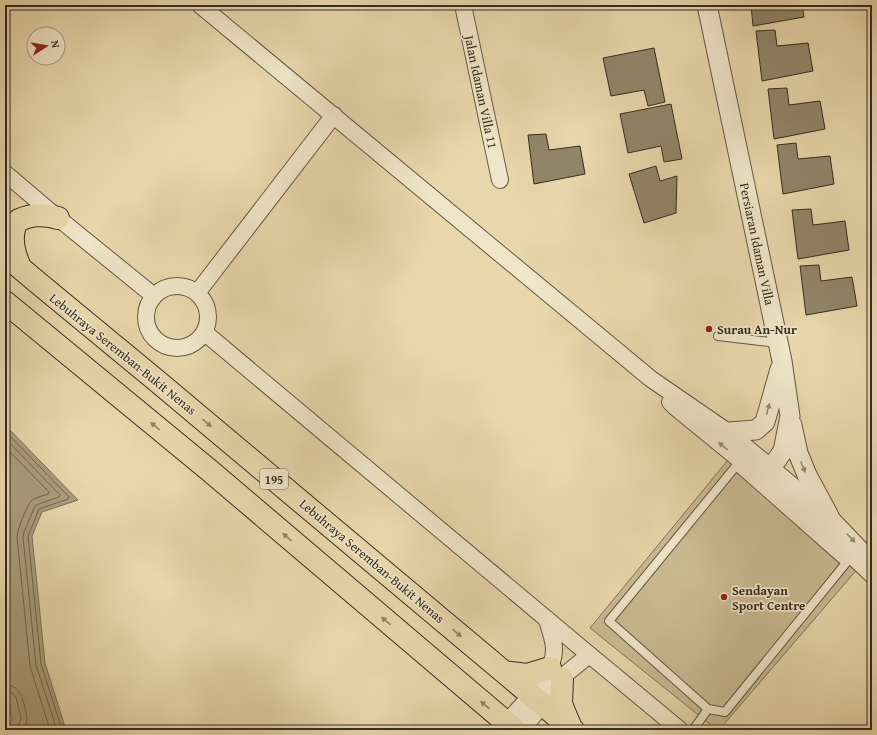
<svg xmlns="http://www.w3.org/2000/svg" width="877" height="735" font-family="'Gentium Book Plus',serif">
	<rect width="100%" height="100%" fill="#e8d7ab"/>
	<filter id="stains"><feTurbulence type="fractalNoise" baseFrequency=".005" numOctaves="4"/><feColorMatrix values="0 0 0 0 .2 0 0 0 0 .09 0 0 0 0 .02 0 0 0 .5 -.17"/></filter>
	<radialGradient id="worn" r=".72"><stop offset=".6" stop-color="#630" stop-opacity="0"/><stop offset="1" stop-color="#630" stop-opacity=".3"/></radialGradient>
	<path fill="#caba94" stroke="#80735a" d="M 732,455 L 860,566 L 719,730 L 717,730 L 590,628 Z"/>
	<path fill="#ab9d7c" stroke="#7c7058" d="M 5,425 L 78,500 L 42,512 L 32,536 L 45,663 L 66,730 L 8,730 L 12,718 L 5,693 Z"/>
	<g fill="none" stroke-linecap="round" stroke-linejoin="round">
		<path stroke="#70644e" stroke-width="1" d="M 5,431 L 69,497 L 68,499 L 39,509 L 28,536 L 41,664 L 62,730
			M 5,438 L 60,495 L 59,497 L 39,504 L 35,506 L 24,532 L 23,537 L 36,665 L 57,730
			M 5,447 L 49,492 L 48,494 C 43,496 37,497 32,500 C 27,505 17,530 17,537 L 30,666 L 50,730
			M 5,685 C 17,685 21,693 24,704 C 25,708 26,713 27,717 C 27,722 25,726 24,730
			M 5,691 L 11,692 L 16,697 L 21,718 L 17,730"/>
	</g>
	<path fill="#928569" stroke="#352c21" d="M 751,5 L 802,5 L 804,17 L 753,26 Z
		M 775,30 L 777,46 L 808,43 L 813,71 L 762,81 L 756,31 Z
		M 654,48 L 665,102 L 648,106 L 644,90 L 611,96 L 603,58 Z
		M 787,88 L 789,105 L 820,101 L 825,129 L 774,139 L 768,89 Z
		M 671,104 L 682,159 L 664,162 L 661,146 L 628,153 L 620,114 Z
		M 546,134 L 549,150 L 580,146 L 585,174 L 534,184 L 528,135 Z
		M 796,143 L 798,159 L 830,156 L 834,184 L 783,194 L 777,145 Z
		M 656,166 L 660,181 L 677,176 L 676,213 L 644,223 L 629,174 Z
		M 811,209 L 813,225 L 845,221 L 849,250 L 798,259 L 792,210 Z
		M 819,265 L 821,281 L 852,277 L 857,306 L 806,315 L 800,266 Z"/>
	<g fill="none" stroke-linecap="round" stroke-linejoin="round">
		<defs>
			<path id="service" d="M 718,336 L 778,343
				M 736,466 L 846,563 L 725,712 L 708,709 L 609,621 Z
				M 693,730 L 708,709"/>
			<path id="minor" d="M 200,5 L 651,379 L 728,432 L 829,516 L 872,561
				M 463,5 L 500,180
				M 5,173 L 58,218 L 154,296
				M146 317a31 31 0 1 1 62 0a31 31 0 1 1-62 0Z
				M 197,293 L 334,115
				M 204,332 L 580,647 L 680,730
				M 670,402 L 675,407 L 763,479 L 853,557 L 872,575
				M 506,723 C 522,705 555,674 554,649 C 554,639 549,629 547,619
				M 522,730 L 567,673 L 589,655"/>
			<path id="tertiary" d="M 707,5 L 782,361 L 790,416 L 783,451 L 771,468
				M 792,425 L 798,453 L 807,475 L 829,516
				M 728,432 L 756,430 L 765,422 L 780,369"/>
			<path id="trunk" d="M 5,255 L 37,282 L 157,381 L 573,730
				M 20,267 C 15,256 11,241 14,229 C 15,226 17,222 19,220 C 33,214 43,214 58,218
				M 5,302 L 209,470 L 515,730
				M 504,672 L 527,675 L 550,668
				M 562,679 L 561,704 L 571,728"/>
		</defs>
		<use href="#service" stroke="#625744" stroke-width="10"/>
		<use href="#minor" stroke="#625744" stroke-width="18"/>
		<use href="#tertiary" stroke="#625744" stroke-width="21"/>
		<use href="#trunk" stroke="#352c21" stroke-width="24"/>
		<use href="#service" stroke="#f0e5c8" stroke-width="8"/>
		<use href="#minor" stroke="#f0e5c8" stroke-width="16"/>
		<use href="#tertiary" stroke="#f0e5c8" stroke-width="19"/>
		<use href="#trunk" stroke="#e8d7ab" stroke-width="22"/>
	</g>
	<defs><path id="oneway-solid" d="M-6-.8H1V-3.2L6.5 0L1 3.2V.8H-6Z"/></defs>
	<g fill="#928874">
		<use href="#oneway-solid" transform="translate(768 409) rotate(-74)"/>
		<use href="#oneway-solid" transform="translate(723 446) rotate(-141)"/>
		<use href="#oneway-solid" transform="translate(803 467) rotate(67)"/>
		<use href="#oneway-solid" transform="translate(851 538) rotate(46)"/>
	</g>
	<g fill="#8e8266">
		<use href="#oneway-solid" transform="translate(207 423) rotate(40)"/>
		<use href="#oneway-solid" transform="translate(155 426) rotate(-140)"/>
		<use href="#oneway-solid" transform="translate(287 537) rotate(-140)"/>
		<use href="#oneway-solid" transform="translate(386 621) rotate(-140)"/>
		<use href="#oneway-solid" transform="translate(457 633) rotate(40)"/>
		<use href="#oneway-solid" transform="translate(485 705) rotate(-140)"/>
	</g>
	<g fill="#8f2418" stroke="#f0e5c8" stroke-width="1.5">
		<circle cx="709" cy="329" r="4"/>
		<circle cx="724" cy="597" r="4"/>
	</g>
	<g text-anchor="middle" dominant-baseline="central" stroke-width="3.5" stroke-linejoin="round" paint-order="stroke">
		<rect fill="#f0e5c8" stroke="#6d6453" stroke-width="1" x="260" y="469" width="28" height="20" rx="3"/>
		<g font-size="12" font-weight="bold" fill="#352c21">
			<text x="274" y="479">195</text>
		</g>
		<g font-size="13" fill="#352c21" stroke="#f0e5c8">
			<text transform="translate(481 92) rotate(78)">Jalan Idaman Villa 11</text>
			<text transform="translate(757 244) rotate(78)">Persiaran Idaman Villa</text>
			<text transform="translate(123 354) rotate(39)">Lebuhraya Seremban-Bukit Nenas</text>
			<text transform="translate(372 561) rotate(40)">Lebuhraya Seremban-Bukit Nenas</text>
		</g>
		<g font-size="13" font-weight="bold" fill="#352c21" stroke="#f0e5c8" text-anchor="start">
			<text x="717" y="329">Surau An-Nur</text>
			<text x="732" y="590">Sendayan<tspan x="732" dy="15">Sport Centre</tspan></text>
		</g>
	</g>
	<rect width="877" height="735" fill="none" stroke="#e8d7ab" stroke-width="20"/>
	<rect x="6" y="6" width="865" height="723" fill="none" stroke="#352c21" stroke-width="2"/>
	<rect x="10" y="10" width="857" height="715" fill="none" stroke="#352c21"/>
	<g transform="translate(46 46) rotate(78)"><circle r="19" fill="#f0e5c8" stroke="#a59b85"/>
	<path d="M0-3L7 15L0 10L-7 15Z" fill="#8f2418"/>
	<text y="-6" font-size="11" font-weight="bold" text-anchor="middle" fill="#352c21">N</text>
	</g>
	<rect width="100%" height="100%" filter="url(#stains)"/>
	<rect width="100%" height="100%" fill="url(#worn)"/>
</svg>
